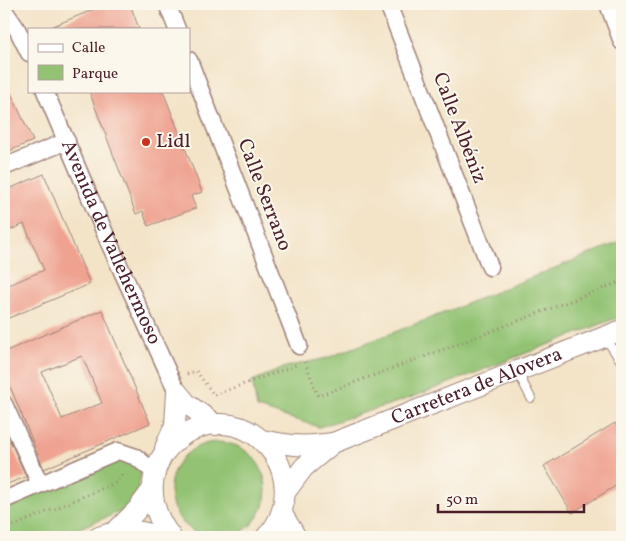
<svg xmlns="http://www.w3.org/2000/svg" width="626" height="541" font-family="Vollkorn,serif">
	<rect width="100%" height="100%" fill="#fbf7ec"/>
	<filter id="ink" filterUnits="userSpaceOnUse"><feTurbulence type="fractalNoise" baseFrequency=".02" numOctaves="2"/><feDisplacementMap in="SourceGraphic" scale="10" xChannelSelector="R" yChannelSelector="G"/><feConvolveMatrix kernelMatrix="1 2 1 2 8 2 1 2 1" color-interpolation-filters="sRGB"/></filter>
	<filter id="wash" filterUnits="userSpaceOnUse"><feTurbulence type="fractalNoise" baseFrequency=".0096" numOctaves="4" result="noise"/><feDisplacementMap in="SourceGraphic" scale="20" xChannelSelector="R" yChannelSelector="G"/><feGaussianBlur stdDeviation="1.12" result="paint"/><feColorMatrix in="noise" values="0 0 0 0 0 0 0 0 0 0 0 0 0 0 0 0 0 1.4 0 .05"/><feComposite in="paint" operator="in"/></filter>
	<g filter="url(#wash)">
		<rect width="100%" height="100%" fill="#f3e3c7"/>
		<path fill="#92c272" stroke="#6e704e" d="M 622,241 L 622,316 L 413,397 L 319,427 L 257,408 L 252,381 L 286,367 L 327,358 L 436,316 Z
			M170 490a48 48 0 1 1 96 0a48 48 0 1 1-96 0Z
			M 128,454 L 143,462 L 137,493 L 125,510 L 56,537 L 4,537 L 4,505 Z"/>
		<g id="blocks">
			<path fill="#efa290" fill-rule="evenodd" d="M 107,4 L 130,4 L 139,29 L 46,29 Z
				M 4,78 L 33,141 L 4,153 Z
				M 89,91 L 163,91 L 202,192 L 191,196 L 196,208 L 148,226 L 143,211 L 136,214 Z
				M 44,174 L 90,284 L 4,320 L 4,287 L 44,270 L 24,224 L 4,233 L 4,191 Z
				M 102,310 L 150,423 L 44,469 L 4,372 L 4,352 ZM 82,356 L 102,403 L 62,419 L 42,372 Z
				M 615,423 L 622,435 L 622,482 L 572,513 L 544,466 Z
				M 10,441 L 26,477 L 4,485 L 4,443 Z"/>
		</g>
	</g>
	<g filter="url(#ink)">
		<use href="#blocks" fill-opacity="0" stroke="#9e8179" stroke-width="1"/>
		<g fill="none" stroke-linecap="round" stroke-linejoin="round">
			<defs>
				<path id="service" d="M 605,337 L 622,363
					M 517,371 L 531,398"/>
				<g id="minor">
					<path d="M 167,4 L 177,29"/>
					<path d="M 388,4 L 490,267"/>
					<path d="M 608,4 L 622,42"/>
					<path d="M 4,10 L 17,29 L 29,53"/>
					<path d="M 189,60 L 299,346"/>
					<path id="s1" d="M 45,91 L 110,245 L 177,392"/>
					<path d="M 4,167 L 67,141"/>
					<path d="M 4,404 L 40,484"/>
					<path d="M 4,500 L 118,451 L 136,457 L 155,473"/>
				</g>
				<g id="tertiary">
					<path d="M 177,392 L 187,404 L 216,425"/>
					<path id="s2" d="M 262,440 C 291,446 304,447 333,443 L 622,330"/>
					<path d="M 165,448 L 175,425 L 177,392"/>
					<path d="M 286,491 L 304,467 L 333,443"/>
					<path d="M 282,514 L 296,537"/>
					<path d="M 116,531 L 137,510 L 152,490"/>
					<path d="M 99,537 C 126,527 138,530 164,537"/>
					<path d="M 171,537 C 111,460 214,385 268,447 C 277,457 282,468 284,481 C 287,501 281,523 266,537"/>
				</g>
			</defs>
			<use href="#service" stroke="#9e8179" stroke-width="10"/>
			<use href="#minor" stroke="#9e8179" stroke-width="19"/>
			<use href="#tertiary" stroke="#9e8179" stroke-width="22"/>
			<path stroke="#9e8179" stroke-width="3" stroke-dasharray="1 4" stroke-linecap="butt" d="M 305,362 L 318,396 L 474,338 L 622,281
				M 187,374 L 196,371 L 214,395 L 299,364
				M 4,530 L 115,483 L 124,472"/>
			<use href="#service" stroke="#fff" stroke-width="8"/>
			<use href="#minor" stroke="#fff" stroke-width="16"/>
			<use href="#tertiary" stroke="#fff" stroke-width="20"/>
		</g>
	</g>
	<circle fill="#c8321e" stroke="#fbf7ec" stroke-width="2" cx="146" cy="142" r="5"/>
	<g text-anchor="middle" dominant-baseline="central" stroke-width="4" stroke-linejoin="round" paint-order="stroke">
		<g font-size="20" fill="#4a1f2b" stroke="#fbf7ec">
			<text transform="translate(459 128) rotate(69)">Calle Albéniz</text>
			<text transform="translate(264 195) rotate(69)">Calle Serrano</text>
			<text stroke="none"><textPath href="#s1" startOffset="165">Avenida de Vallehermoso</textPath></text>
			<text stroke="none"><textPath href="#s2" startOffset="226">Carretera de Alovera</textPath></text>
		</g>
		<g font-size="20" fill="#4a1f2b" stroke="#fbf7ec" text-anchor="start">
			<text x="156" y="142">Lidl</text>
		</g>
	</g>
	<rect width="626" height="541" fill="none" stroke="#fbf7ec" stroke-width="20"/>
	<rect x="28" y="28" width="162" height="65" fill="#fbf7ec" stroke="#b4a19f"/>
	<rect x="38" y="44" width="25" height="8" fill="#ffffff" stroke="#b4a19f"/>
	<text x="72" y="52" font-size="15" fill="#4a1f2b">Calle</text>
	<rect x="38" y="65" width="25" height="15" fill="#92c272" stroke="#b4a19f"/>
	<text x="72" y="78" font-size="15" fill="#4a1f2b">Parque</text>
	<path d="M438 504v8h146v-8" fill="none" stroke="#4a1f2b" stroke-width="2.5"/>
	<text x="446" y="504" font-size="15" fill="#4a1f2b" stroke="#fbf7ec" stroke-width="4" paint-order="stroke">50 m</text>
</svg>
